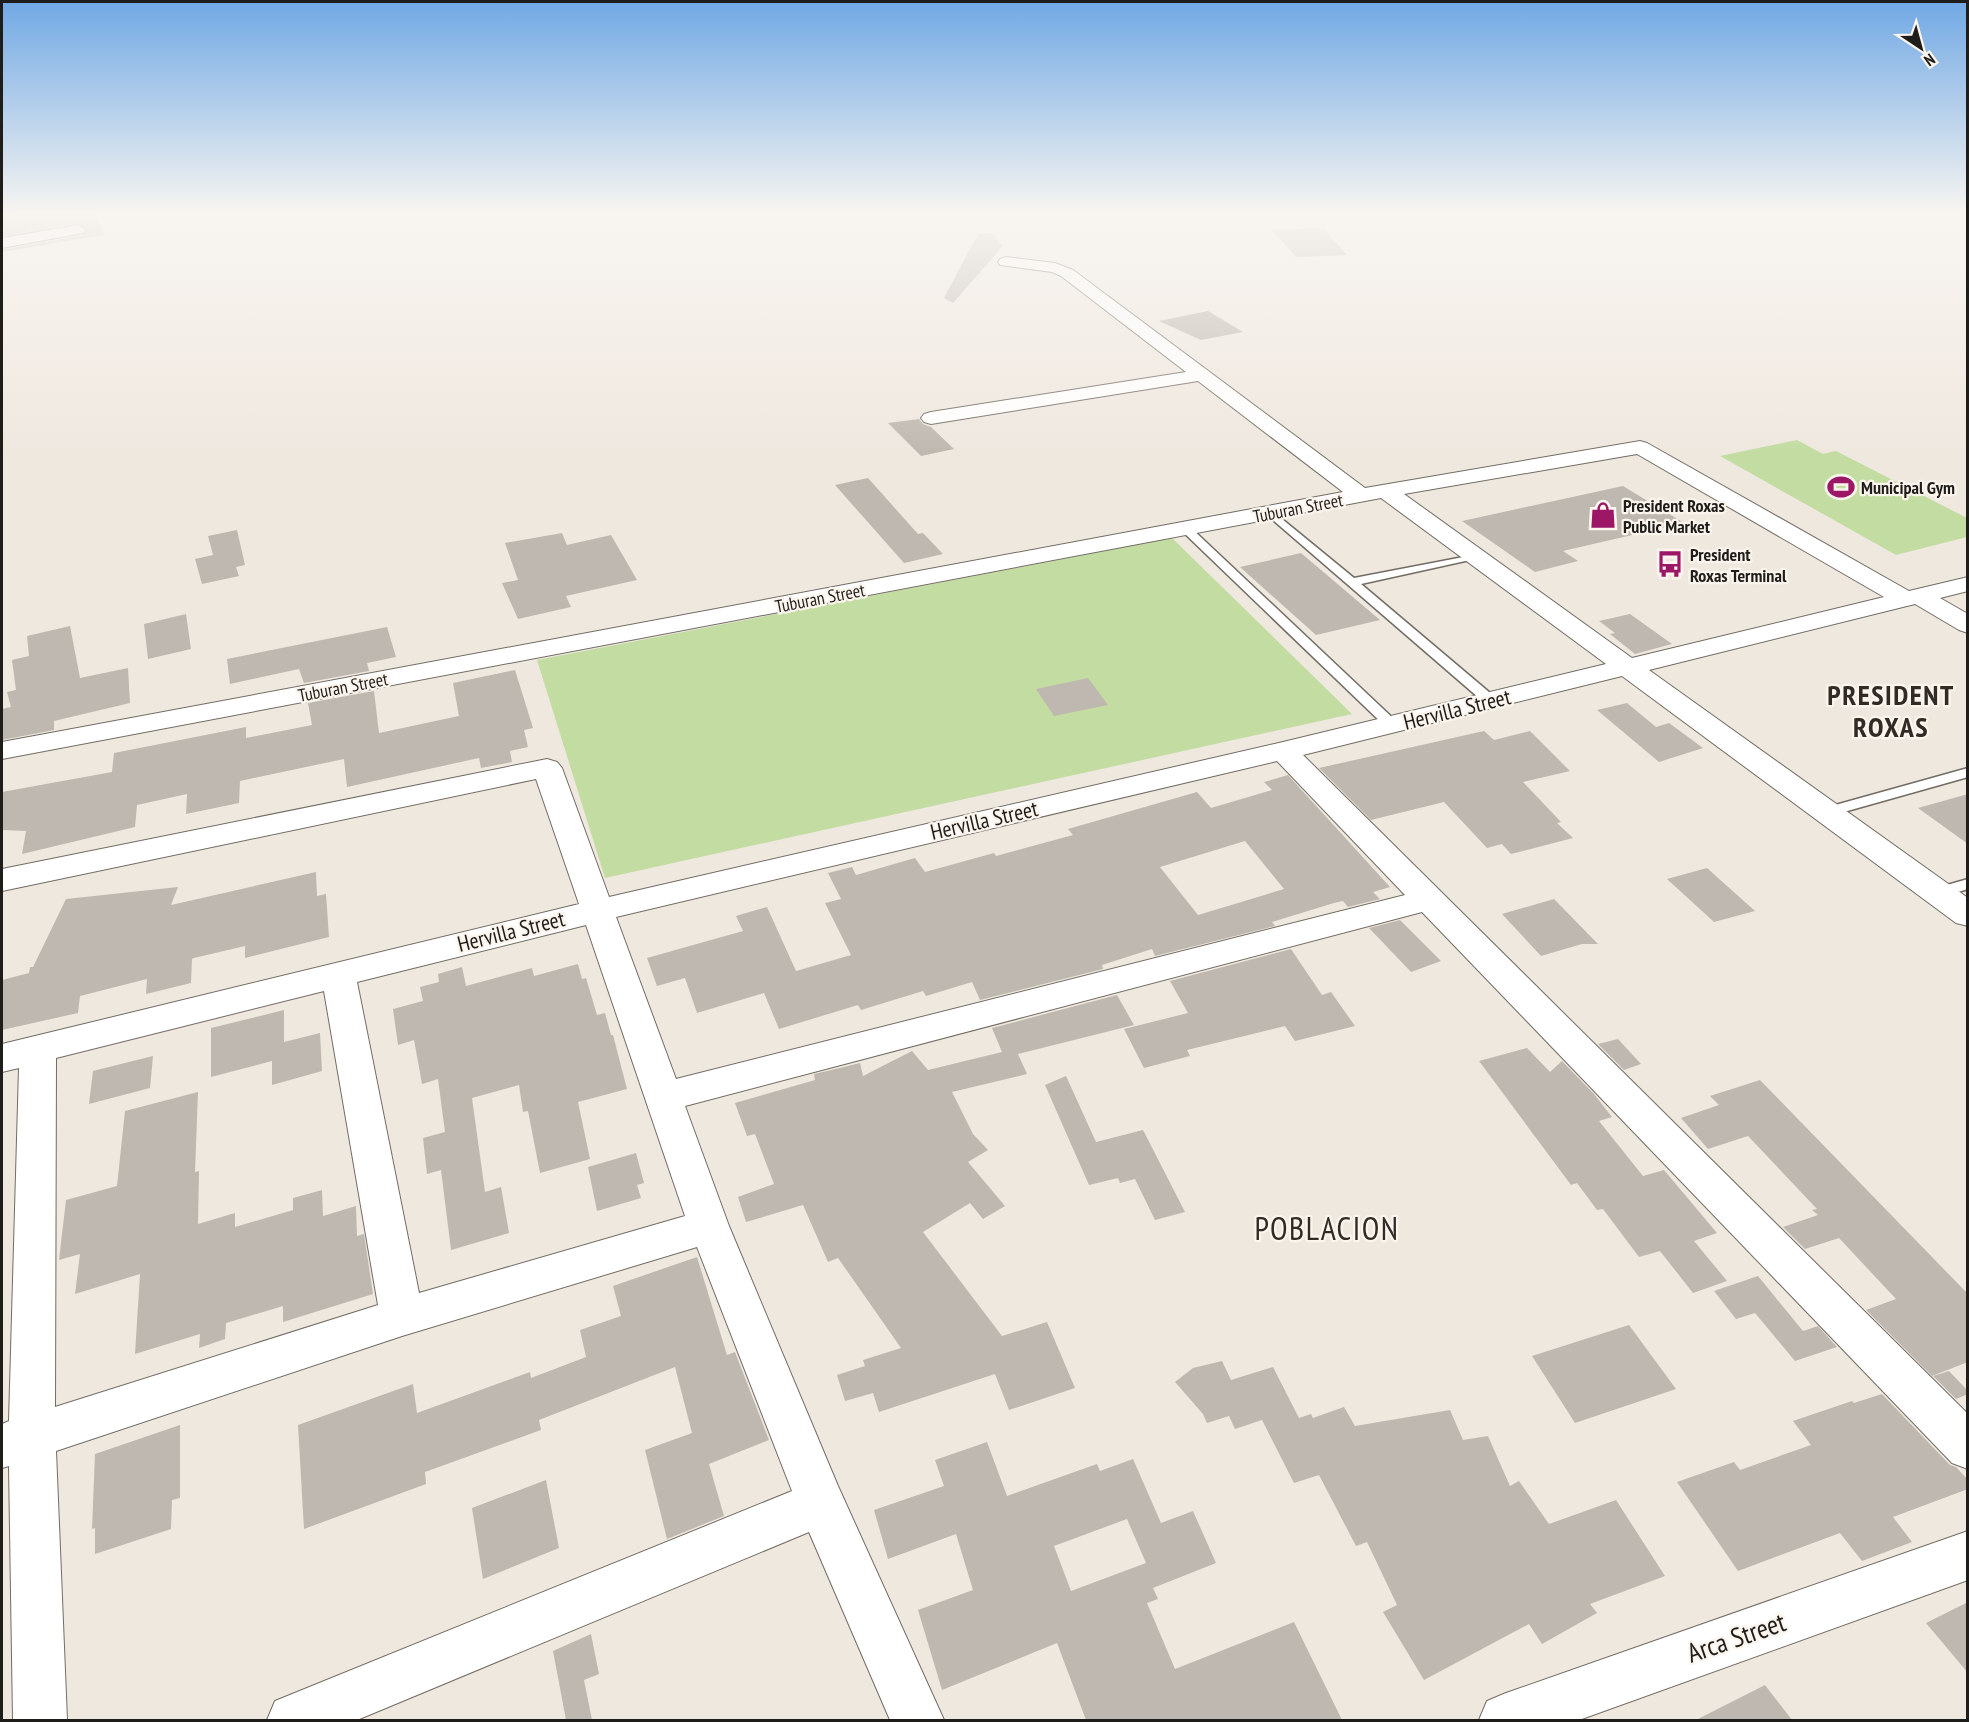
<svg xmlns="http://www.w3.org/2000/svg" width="1969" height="1722" font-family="'PT Sans Narrow',sans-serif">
	<rect width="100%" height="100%" fill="#efe8df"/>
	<path fill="#c2dca2" d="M 1797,440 L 1823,454 L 1836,451 L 1967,518 L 1967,537 L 1896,555 L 1720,456 Z
		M 1172,538 L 1352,714 L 605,878 L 537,660 Z"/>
	<path fill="#bfb8b0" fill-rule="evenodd" d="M 17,214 L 96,214 L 104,235 L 2,252 L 2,250 L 83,235 L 88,230 L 78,223 L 2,236 L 2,215 Z
		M 1323,228 L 1347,255 L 1296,257 L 1272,230 Z
		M 992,233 L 1003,246 L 953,303 L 944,298 L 978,234 Z
		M 1208,311 L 1243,332 L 1201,340 L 1159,321 Z
		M 919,419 L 923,424 L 931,427 L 954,449 L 921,456 L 888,423 Z
		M 868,478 L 918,534 L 923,533 L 943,554 L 904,563 L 835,485 Z
		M 1623,486 L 1684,523 L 1563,551 L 1578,561 L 1535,572 L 1462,521 Z
		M 237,530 L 245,565 L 236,567 L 239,576 L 202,584 L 195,559 L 213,555 L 208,536 Z
		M 562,533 L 567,545 L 611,535 L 637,580 L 566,596 L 571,607 L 518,619 L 502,583 L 518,580 L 505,543 Z
		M 1301,553 L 1380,620 L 1316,635 L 1240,567 Z
		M 186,614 L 191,649 L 148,659 L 144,624 Z
		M 1630,614 L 1672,644 L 1635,654 L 1610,634 L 1615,633 L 1599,621 Z
		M 70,626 L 80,678 L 128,668 L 130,703 L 54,721 L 54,730 L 2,740 L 2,709 L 11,707 L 7,692 L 16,690 L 12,660 L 29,656 L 27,636 Z
		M 387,627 L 396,657 L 367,663 L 369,671 L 304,683 L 299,669 L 230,684 L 227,659 Z
		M 515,670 L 533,728 L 524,730 L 528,747 L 510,751 L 512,762 L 481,768 L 479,758 L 347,787 L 344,759 L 240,781 L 239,803 L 186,814 L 187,794 L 137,805 L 135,827 L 22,854 L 26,831 L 2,830 L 2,792 L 112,772 L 114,753 L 246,727 L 246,738 L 312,725 L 308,703 L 374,691 L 379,733 L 459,716 L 453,683 Z
		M 1088,678 L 1108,705 L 1054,716 L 1036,689 Z
		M 1627,703 L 1656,727 L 1669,723 L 1703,748 L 1659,762 L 1597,710 Z
		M 1484,731 L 1494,740 L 1530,731 L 1570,771 L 1523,782 L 1561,822 L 1557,823 L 1573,838 L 1511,854 L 1502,844 L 1487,848 L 1444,802 L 1371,820 L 1319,768 Z
		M 1288,775 L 1390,887 L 1373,892 L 1380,899 L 1348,907 L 1343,901 L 1334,903 L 1272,922 L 1275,926 L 1155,956 L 1152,949 L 1102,965 L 1103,969 L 980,1000 L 972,982 L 926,996 L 923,991 L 861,1010 L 858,1005 L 779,1029 L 764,993 L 697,1013 L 685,978 L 657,986 L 647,958 L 743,931 L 736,916 L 767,907 L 796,971 L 851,955 L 825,903 L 841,899 L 828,873 L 852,867 L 856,875 L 915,858 L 925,872 L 994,853 L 996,856 L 1073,835 L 1068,829 L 1197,792 L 1211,808 L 1272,790 L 1264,782 ZM 1245,841 L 1284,889 L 1198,915 L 1160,867 Z
		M 1968,794 L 1968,844 L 1918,808 Z
		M 1707,868 L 1755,911 L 1714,922 L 1667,879 Z
		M 316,872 L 317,896 L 326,894 L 329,937 L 245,958 L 245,946 L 194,958 L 192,959 L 191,983 L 146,994 L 147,979 L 80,996 L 78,1013 L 2,1030 L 2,980 L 29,973 L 30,967 L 33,967 L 66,899 L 178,887 L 171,905 Z
		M 1554,899 L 1598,944 L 1582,944 L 1541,956 L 1502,914 Z
		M 1400,920 L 1441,961 L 1411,972 L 1369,928 Z
		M 1291,949 L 1322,995 L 1331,992 L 1355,1026 L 1295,1041 L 1285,1026 L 1187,1050 L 1190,1056 L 1144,1068 L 1124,1029 L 1188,1013 L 1170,981 Z
		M 578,964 L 582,979 L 586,978 L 597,1015 L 605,1013 L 611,1035 L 613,1035 L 627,1089 L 578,1102 L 590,1159 L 540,1173 L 528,1111 L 523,1112 L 519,1085 L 472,1098 L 485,1192 L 501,1187 L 509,1233 L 451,1250 L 441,1170 L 427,1174 L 423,1138 L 445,1132 L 438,1079 L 422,1084 L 414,1040 L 398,1045 L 393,1009 L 423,1001 L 420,987 L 439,982 L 438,974 L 462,967 L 466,986 L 532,968 L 534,976 Z
		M 1117,995 L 1134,1025 L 1018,1054 L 1027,1074 L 952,1092 L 973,1134 L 988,1150 L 968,1162 L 1005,1206 L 983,1219 L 970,1203 L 923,1232 L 1002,1336 L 1047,1322 L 1075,1388 L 1009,1410 L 995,1374 L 879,1412 L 873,1393 L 845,1401 L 837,1375 L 865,1366 L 863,1360 L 901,1348 L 838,1258 L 828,1262 L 803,1205 L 746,1222 L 738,1197 L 774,1184 L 755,1134 L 747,1136 L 735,1103 L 815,1080 L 814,1074 L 844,1067 L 860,1063 L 863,1076 L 912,1051 L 928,1070 L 1002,1052 L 992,1028 Z
		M 284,1010 L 284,1042 L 320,1033 L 322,1071 L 272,1085 L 272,1061 L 211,1077 L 211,1028 Z
		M 1618,1039 L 1641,1064 L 1624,1070 L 1598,1044 Z
		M 1527,1048 L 1550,1072 L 1562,1061 L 1594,1094 L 1612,1117 L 1599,1121 L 1643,1176 L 1664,1170 L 1717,1233 L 1694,1241 L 1727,1281 L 1693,1293 L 1660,1251 L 1639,1257 L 1603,1209 L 1597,1210 L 1577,1183 L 1571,1185 L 1479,1061 Z
		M 153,1056 L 150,1088 L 89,1104 L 93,1071 Z
		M 1066,1076 L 1096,1142 L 1143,1130 L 1185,1212 L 1155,1220 L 1135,1179 L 1120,1183 L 1118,1178 L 1089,1185 L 1045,1085 Z
		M 1760,1080 L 1968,1294 L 1968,1362 L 1932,1376 L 1866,1310 L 1896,1299 L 1839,1238 L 1805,1249 L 1783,1227 L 1818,1215 L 1812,1210 L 1817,1209 L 1748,1136 L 1708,1149 L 1681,1118 L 1719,1105 L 1710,1096 Z
		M 198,1092 L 195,1172 L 199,1171 L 198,1224 L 235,1213 L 235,1227 L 293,1210 L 293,1198 L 322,1190 L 323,1216 L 356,1206 L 357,1236 L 364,1234 L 373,1294 L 283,1322 L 283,1306 L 226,1323 L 225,1339 L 199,1348 L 200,1334 L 135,1354 L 140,1274 L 75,1294 L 80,1254 L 59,1260 L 66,1200 L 117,1186 L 125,1111 Z
		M 636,1153 L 644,1183 L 637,1185 L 641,1198 L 597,1211 L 588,1167 Z
		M 697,1257 L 727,1355 L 735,1352 L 769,1440 L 709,1464 L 724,1516 L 667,1539 L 645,1450 L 692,1433 L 675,1367 L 539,1420 L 541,1430 L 425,1472 L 426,1484 L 304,1529 L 298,1425 L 413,1384 L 417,1413 L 530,1372 L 531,1378 L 586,1357 L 580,1330 L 621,1316 L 613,1286 Z
		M 1758,1276 L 1803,1331 L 1818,1326 L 1837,1347 L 1795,1361 L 1755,1313 L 1736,1319 L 1714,1291 Z
		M 1629,1325 L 1676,1389 L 1575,1423 L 1532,1356 Z
		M 1222,1361 L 1231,1380 L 1273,1367 L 1299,1418 L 1311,1414 L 1313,1418 L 1344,1407 L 1355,1426 L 1450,1410 L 1463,1440 L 1488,1436 L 1510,1486 L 1519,1481 L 1549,1524 L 1616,1500 L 1665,1576 L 1590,1604 L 1597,1613 L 1542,1644 L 1529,1624 L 1424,1680 L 1383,1612 L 1397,1605 L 1367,1542 L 1356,1546 L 1319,1475 L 1294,1483 L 1262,1420 L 1235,1429 L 1229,1416 L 1207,1423 L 1203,1414 L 1175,1382 L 1193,1368 Z
		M 1949,1371 L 1968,1391 L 1968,1394 L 1956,1399 L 1933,1376 Z
		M 1882,1394 L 1950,1465 L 1956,1467 L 1968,1480 L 1968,1489 L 1893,1517 L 1912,1542 L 1862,1561 L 1840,1533 L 1738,1571 L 1677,1482 L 1734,1462 L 1740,1470 L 1811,1445 L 1793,1421 L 1852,1401 L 1854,1403 Z
		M 180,1425 L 180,1498 L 172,1500 L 171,1529 L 95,1554 L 95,1528 L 92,1529 L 95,1454 Z
		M 987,1442 L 1007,1496 L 1097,1464 L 1100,1471 L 1133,1459 L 1161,1523 L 1193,1511 L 1216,1563 L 1153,1588 L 1158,1599 L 1147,1603 L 1175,1669 L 1294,1622 L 1342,1720 L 1086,1720 L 1057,1643 L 942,1690 L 918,1610 L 973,1590 L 956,1534 L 888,1559 L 874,1510 L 944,1486 L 935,1460 ZM 1127,1519 L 1146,1563 L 1071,1591 L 1054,1546 Z
		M 546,1480 L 559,1548 L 483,1579 L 472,1508 Z
		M 1968,1602 L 1968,1673 L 1926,1623 Z
		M 591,1634 L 599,1674 L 584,1680 L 592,1720 L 566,1720 L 553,1651 Z
		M 1765,1685 L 1792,1720 L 1696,1720 Z"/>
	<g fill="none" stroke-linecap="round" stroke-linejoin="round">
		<defs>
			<path id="service" d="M 1271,510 L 1354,578 L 1479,554 L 1479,558 L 1361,584 L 1496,698 L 1498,701 L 1496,704 L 1486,704 L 1267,515 L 1267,511 Z
				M 1186,526 L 1190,527 L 1397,722 L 1399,725 L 1397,728 L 1387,728 L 1182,531 L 1181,529 Z
				M 1968,768 L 1968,777 L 1826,817 L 1819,812 L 1821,809 Z
				M 1968,879 L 1968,889 L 1938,898 L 1930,893 L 1933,889 Z"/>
			<path id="minor" d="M 78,225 L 86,230 L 83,233 L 2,248 L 2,238 Z
				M 1006,257 L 1055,263 L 1073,270 L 1365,488 L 1640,441 L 1647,443 L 1909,591 L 1968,577 L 1968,591 L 1940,598 L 1968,614 L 1968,633 L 1959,630 L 1915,604 L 1649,670 L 1968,898 L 1968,926 L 1956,923 L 1622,676 L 1303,755 L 1968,1414 L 1968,1469 L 1952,1463 L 1422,912 L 685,1106 L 729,1226 L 838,1486 L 944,1720 L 890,1720 L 809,1532 L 357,1720 L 267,1720 L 275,1701 L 792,1491 L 697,1247 L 402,1336 L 56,1451 L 67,1720 L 13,1720 L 9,1466 L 2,1468 L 2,1424 L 9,1421 L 19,1068 L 2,1072 L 2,1044 L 579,904 L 536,779 L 2,891 L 2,869 L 547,759 L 557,762 L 562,768 L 609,897 L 1283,742 L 1606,664 L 1381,498 L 2,759 L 2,742 L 1343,492 L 1198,381 L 931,424 L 924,422 L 921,418 L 924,414 L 931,412 L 1186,372 L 1061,276 L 1052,272 L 1000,265 L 998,262 L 1000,259 ZM 1637,454 L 1884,597 L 1632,658 L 1404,494 ZM 1277,761 L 1405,895 L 676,1079 L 616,917 ZM 586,925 L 685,1216 L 419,1293 L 357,982 ZM 324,991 L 378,1305 L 55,1407 L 56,1058 Z
				M 1968,1531 L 1968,1580 L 1579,1720 L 1479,1720 L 1487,1701 L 1506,1693 Z"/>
		</defs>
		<use href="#service" stroke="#726c64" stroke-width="3"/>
		<use href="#minor" stroke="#726c64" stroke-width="2"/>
		<use href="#service" fill="#fff" fill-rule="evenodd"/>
		<use href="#minor" fill="#fff" fill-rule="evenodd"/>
	</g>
	<linearGradient id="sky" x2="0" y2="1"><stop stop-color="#70a8e4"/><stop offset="0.47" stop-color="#f8f5f1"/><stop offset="1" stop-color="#f8f5f1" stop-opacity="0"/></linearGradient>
	<rect width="1969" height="455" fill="url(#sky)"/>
	<defs>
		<symbol id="stadium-bare" viewBox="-9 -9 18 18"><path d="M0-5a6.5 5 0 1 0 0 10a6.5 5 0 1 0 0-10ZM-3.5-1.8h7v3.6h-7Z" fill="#9d1767" stroke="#fcf5ed" stroke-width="2.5" paint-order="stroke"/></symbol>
		<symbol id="shop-bare" viewBox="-9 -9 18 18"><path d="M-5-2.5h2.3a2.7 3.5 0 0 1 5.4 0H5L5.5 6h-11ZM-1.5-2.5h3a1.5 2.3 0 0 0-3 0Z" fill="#9d1767" stroke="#fcf5ed" stroke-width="2.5" paint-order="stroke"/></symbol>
		<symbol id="bus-bare" viewBox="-9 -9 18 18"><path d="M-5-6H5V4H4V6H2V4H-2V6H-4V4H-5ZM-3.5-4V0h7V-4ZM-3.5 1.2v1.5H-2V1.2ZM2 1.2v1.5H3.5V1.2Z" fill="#9d1767" stroke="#fcf5ed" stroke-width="2.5" paint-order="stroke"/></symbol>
	</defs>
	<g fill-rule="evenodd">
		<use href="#stadium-bare" x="1822" y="468" width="38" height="38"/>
		<use href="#shop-bare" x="1584" y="496" width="38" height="38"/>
		<use href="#bus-bare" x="1651" y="545" width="38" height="38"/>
	</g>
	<g text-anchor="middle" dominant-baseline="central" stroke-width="4.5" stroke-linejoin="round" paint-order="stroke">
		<g font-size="18" font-weight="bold" fill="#1f1d1a" stroke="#fcf5ed" text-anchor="start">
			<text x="1861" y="487">Municipal Gym</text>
			<text x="1623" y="505">President Roxas<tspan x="1623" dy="21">Public Market</tspan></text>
			<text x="1690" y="554">President<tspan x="1690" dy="21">Roxas Terminal</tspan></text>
		</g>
		<g font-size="18" fill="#1f1d1a" stroke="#fcf5ed">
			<text transform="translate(1298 508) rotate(-11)">Tuburan Street</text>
			<text transform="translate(820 598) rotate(-11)">Tuburan Street</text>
			<text transform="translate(343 687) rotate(-11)">Tuburan Street</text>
		</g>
		<g font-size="22" fill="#1f1d1a" stroke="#fcf5ed">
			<text transform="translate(1457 709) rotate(-14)">Hervilla Street</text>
			<text transform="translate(984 820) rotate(-13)">Hervilla Street</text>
			<text transform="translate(511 931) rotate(-14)">Hervilla Street</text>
		</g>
		<g font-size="27" fill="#1f1d1a" stroke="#fcf5ed">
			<text transform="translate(1736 1637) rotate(-19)">Arca Street</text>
		</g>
		<g font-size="28" font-weight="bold" letter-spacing="1.5" fill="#312b25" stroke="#fcf5ed">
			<text x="1891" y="694">PRESIDENT<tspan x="1891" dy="32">ROXAS</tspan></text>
		</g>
		<g font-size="32" letter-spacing="1.5" fill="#312b25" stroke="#fcf5ed">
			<text x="1327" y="1228">POBLACION</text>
		</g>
	</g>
	<rect width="1969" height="1722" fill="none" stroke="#1f1d1a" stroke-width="6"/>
	<g transform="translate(1921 48) rotate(144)" stroke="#fcf5ed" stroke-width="4.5" paint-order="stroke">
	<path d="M0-4.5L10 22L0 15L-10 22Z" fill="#1f1d1a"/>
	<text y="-9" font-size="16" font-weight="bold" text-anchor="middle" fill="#1f1d1a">N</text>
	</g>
</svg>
